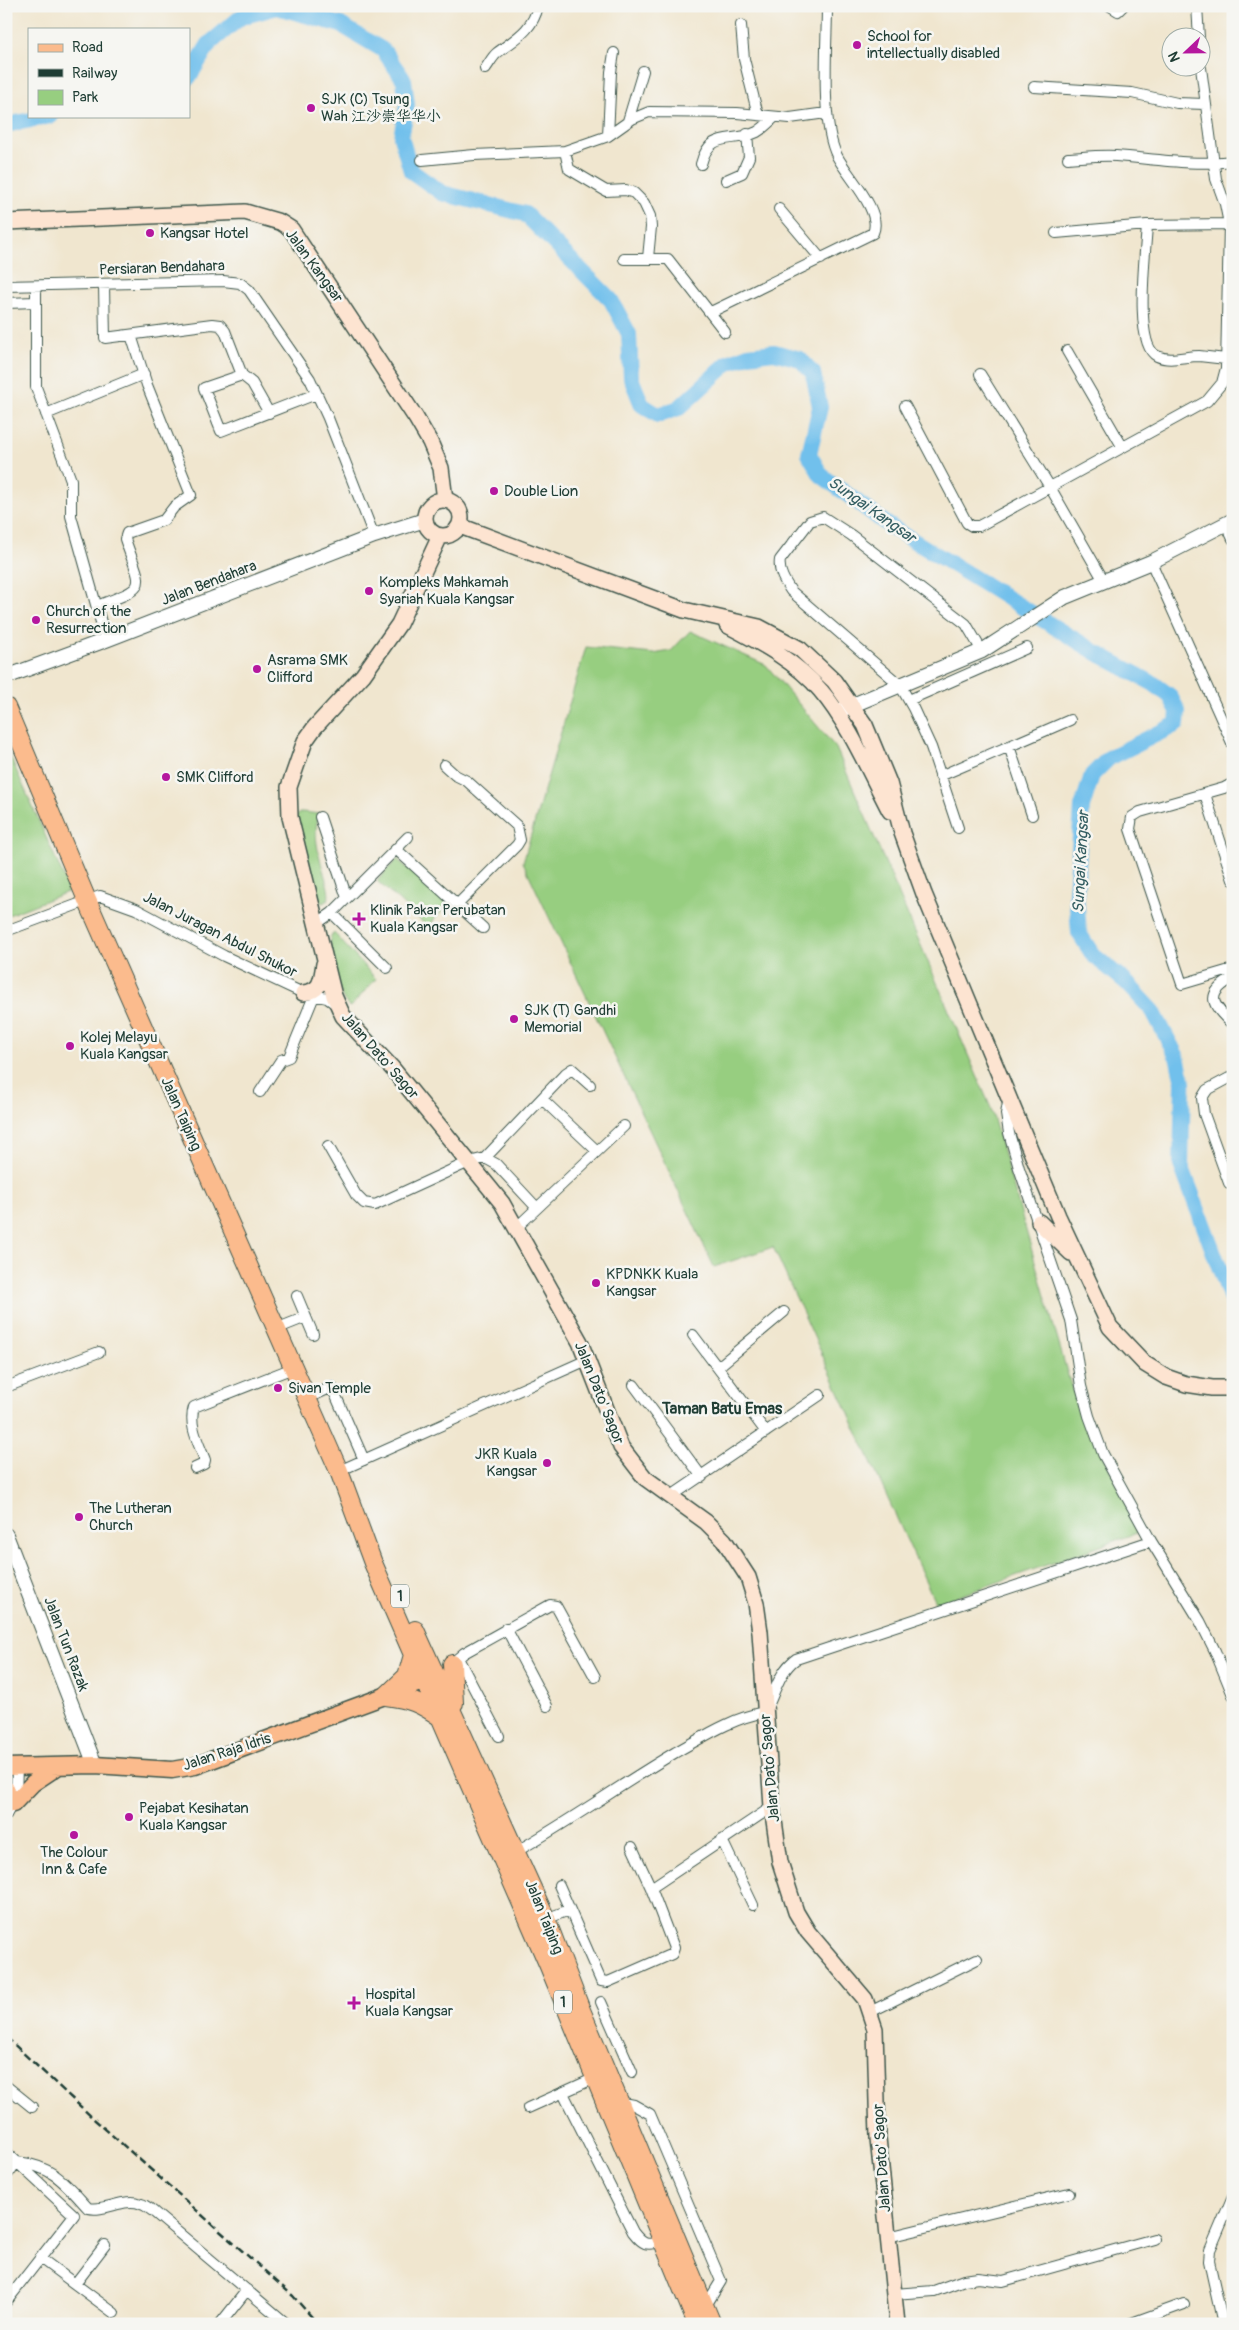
<svg xmlns="http://www.w3.org/2000/svg" width="1239" height="2330" font-family="Pangolin,'LXGW WenKai TC',sans-serif">
	<rect width="100%" height="100%" fill="#f6f6f2"/>
	<filter id="ink" filterUnits="userSpaceOnUse"><feTurbulence type="fractalNoise" baseFrequency=".02" numOctaves="2"/><feDisplacementMap in="SourceGraphic" scale="10" xChannelSelector="R" yChannelSelector="G"/><feConvolveMatrix kernelMatrix="1 2 1 2 8 2 1 2 1" color-interpolation-filters="sRGB"/></filter>
	<filter id="wash" filterUnits="userSpaceOnUse"><feTurbulence type="fractalNoise" baseFrequency=".0096" numOctaves="4" result="noise"/><feDisplacementMap in="SourceGraphic" scale="20" xChannelSelector="R" yChannelSelector="G"/><feGaussianBlur stdDeviation="1.12" result="paint"/><feColorMatrix in="noise" values="0 0 0 0 0 0 0 0 0 0 0 0 0 0 0 0 0 1.4 0 .05"/><feComposite in="paint" operator="in"/></filter>
	<g filter="url(#wash)">
		<rect width="100%" height="100%" fill="#f0e6cf"/>
		<path fill="#97ce80" stroke="#5b865a" d="M 690,631 L 766,665 L 836,748 L 990,1106 L 1072,1389 L 1140,1532 L 936,1604 L 773,1247 L 714,1267 L 523,862 L 586,647 L 653,654 L 671,651 Z
			M 6,747 L 70,891 L 6,916 Z
			M 302,812 L 320,814 C 306,840 334,888 328,900 L 323,903 L 319,901 L 296,818 L 298,814 Z
			M 397,859 L 448,904 L 428,927 L 377,881 Z
			M 334,933 L 376,979 L 350,1007 C 334,993 332,957 330,937 Z"/>
		<g fill="none" stroke-linecap="round" stroke-linejoin="round">
			<path stroke="#71c0ec" stroke-width="16" d="M 189,77 L 209,44 L 241,17 L 277,7 L 341,25 L 383,50 L 404,80 L 407,105 L 401,137 L 411,171 L 442,193 L 525,214 L 611,300 L 629,334 L 631,378 L 642,405 L 658,415 L 679,408 L 728,363 L 748,355 L 774,352 L 800,359 L 813,373 L 820,407 L 809,454 L 821,475 L 888,525 L 1097,653 L 1154,684 L 1170,696 L 1178,711 L 1177,724 L 1109,758 L 1092,775 L 1082,807 L 1076,894 L 1079,933 L 1093,955 L 1126,982 L 1153,1011 L 1177,1057 L 1183,1082 L 1181,1165 L 1233,1304
				M 6,125 L 51,116"/>
		</g>
	</g>
	<g filter="url(#ink)">
		<g fill="none" stroke-linecap="round" stroke-linejoin="round">
			<defs>
				<path id="minor" d="M 1110,6 L 1118,11 L 1123,6
					M 1197,6 L 1199,38
					M 741,25 L 744,59 L 758,115
					M 485,69 C 489,64 492,57 497,53 C 515,39 533,30 538,6
					M 1034,87 L 1132,93 L 1177,103 L 1205,104
					M 628,121 L 643,71
					M 608,136 L 611,72 L 614,53
					M 565,151 L 569,169 L 606,191 L 626,190 L 634,193 L 644,203 L 650,216 L 651,227 L 648,258
					M 1068,158 C 1084,157 1100,155 1116,156 C 1155,159 1194,166 1233,161
					M 422,160 L 474,155 L 565,151 L 608,136 L 632,119 L 649,112 L 737,113 L 790,118 L 826,113
					M 701,164 C 710,129 732,144 757,132 C 764,128 769,122 775,117
					M 726,180 L 742,173 L 749,157 L 747,134
					M 779,209 L 821,259
					M 1147,225 C 1146,249 1133,345 1157,356 C 1170,362 1185,356 1199,356 C 1208,357 1217,358 1226,359
					M 1056,233 L 1147,225 L 1229,224
					M 624,259 L 668,259 L 725,332
					M 104,285 L 105,338 L 212,324 L 220,325 L 225,331 L 242,375
					M 6,286 L 223,281 L 240,283 L 249,290 L 310,379 L 328,418 L 374,536
					M 36,287 L 36,387 L 71,480 L 71,516 L 106,640
					M 6,303 L 36,302
					M 711,312 L 873,233 C 883,211 847,176 837,156 C 820,122 827,46 827,6
					M 1067,351 L 1122,446
					M 980,374 L 1050,487 L 1104,581
					M 905,406 L 967,523 L 972,526 L 979,526 L 1207,401 L 1222,383 L 1226,368 L 1229,224 L 1225,204 L 1216,179 L 1201,68
					M 269,413 L 252,383 L 242,375 L 204,388 L 221,431 L 316,394
					M 46,414 L 144,374
					M 1226,524 L 1233,539
					M 1151,562 L 1233,745
					M 97,606 C 151,585 142,590 125,539 L 127,533 L 164,520 L 174,507 L 191,495 L 147,385 L 131,335
					M 909,700 L 1027,648
					M 1009,746 L 1032,815
					M 444,765 L 455,775 L 467,781 L 517,826 L 520,840 L 517,845 L 457,905
					M 940,776 L 1070,720
					M 1233,783 L 1224,788 L 1140,812 L 1132,817 L 1130,829 L 1182,984 L 1233,969
					M 1205,794 L 1233,880
					M 320,817 L 347,898
					M 958,828 L 931,747 L 913,708 L 900,685 L 791,591 C 785,582 778,571 780,560 L 810,521 L 823,517 L 851,535 L 966,624 L 982,651
					M 397,850 L 483,928
					M 332,913 L 387,968
					M 316,924 L 332,913 L 408,837
					M 6,931 L 100,896 L 136,909 L 224,956 L 303,993 L 327,998 L 337,1005
					M 1233,978 C 1203,995 1213,1005 1233,1025
					M 260,1092 L 281,1060 L 289,1057 L 314,996
					M 1009,1097 L 1006,1114 L 1009,1133 L 1019,1168 L 1071,1320 L 1081,1386 L 1089,1416 L 1103,1454 L 1151,1541 L 1200,1621 L 1215,1651 L 1233,1695
					M 542,1099 L 597,1151
					M 328,1146 L 356,1195 L 364,1203 L 375,1205 L 469,1162 L 485,1158 L 496,1164 L 537,1208
					M 485,1158 L 566,1073 L 572,1069 L 590,1085
					M 1229,1183 L 1204,1114 L 1202,1098 L 1207,1090 L 1233,1076
					M 517,1227 L 624,1126
					M 297,1296 L 313,1334
					M 276,1329 L 306,1317
					M 693,1335 L 766,1432
					M 718,1367 L 784,1312
					M 634,1385 L 702,1477
					M 6,1387 L 99,1352
					M 306,1399 L 332,1387 L 364,1460
					M 195,1468 L 204,1464 L 205,1460 C 199,1444 188,1425 194,1407 L 293,1368
					M 339,1471 L 587,1360
					M 670,1497 L 820,1395
					M 506,1628 L 547,1706
					M 458,1658 L 499,1736
					M 449,1666 L 464,1653 L 550,1605 L 556,1606 L 595,1677
					M 6,1815 L 16,1797 L 17,1767
					M 722,1840 L 753,1905
					M 517,1851 C 571,1820 622,1784 676,1752 C 705,1736 732,1718 765,1712 C 775,1693 779,1671 796,1659 L 1151,1541
					M 559,1885 L 601,1981 L 608,1982 L 672,1954 L 674,1948 L 651,1888 L 632,1847
					M 651,1888 L 772,1807
					M 546,1919 L 569,1910
					M 601,2002 L 632,2072
					M 870,2012 L 977,1959
					M 6,2086 L 32,2107
					M 563,2093 L 633,2232 C 644,2246 646,2245 663,2242
					M 619,2102 L 634,2105 L 650,2114 L 721,2281 L 705,2307
					M 528,2108 L 595,2078
					M 6,2152 L 74,2215 L 6,2302
					M 6,2176 L 17,2162 C 53,2166 65,2183 88,2208 C 105,2212 125,2197 141,2204 C 146,2205 151,2210 155,2213 L 287,2324
					M 888,2237 L 1069,2193
					M 40,2258 L 114,2313
					M 75,2284 L 105,2245
					M 894,2294 L 934,2291 L 964,2280 L 978,2278 L 1003,2281 L 1154,2239
					M 220,2324 L 247,2290
					M 1129,2324 L 1184,2304
					M 1223,2324 L 1209,2261 L 1210,2250 L 1233,2196"/>
				<path id="tertiary" d="M 6,677 L 106,640 L 374,536 L 425,520
					M 841,710 L 982,651 L 1065,597 L 1151,562 L 1233,520
					M 6,1535 L 95,1765"/>
				<path id="secondary" d="M 6,222 L 245,212 L 280,222 L 291,229 L 416,418 L 430,442 L 441,468 L 445,500
					M425 518a18 18 0 1 1 36 0a18 18 0 1 1-36 0Z
					M 460,526 L 684,610 L 759,627 L 800,649 L 834,681 L 865,725 L 889,783 L 902,833 L 924,894 L 1058,1216 L 1110,1327 L 1145,1364 L 1166,1377 L 1186,1384 L 1212,1388 L 1233,1388
					M 440,536 L 399,624 L 363,675 L 315,727 L 305,741 L 289,787 L 290,817 L 334,996 L 343,1016 L 392,1068 L 502,1203 L 580,1342 L 621,1447 L 645,1478 L 706,1522 L 724,1540 L 748,1577 L 756,1603 L 760,1632 L 772,1807 L 780,1862 L 796,1912 L 808,1932 L 865,1999 L 875,2029 L 878,2138 L 897,2324
					M 727,625 C 760,642 797,662 821,691 C 848,722 871,775 890,811
					M 303,993 C 322,991 321,980 324,964
					M 1039,1222 L 1071,1253"/>
				<path id="primary" d="M 6,1767 L 95,1765 L 172,1770 L 195,1766 L 436,1677
					M 6,1789 L 13,1804 L 33,1783 L 57,1767"/>
				<path id="trunk" d="M 6,707 L 87,900 L 339,1471 L 373,1563 L 548,1964 L 697,2324
					M 415,1630 L 546,1919 L 581,2010 L 712,2324
					M 452,1664 L 454,1703
					M 386,1696 C 410,1699 420,1703 440,1717
					M 386,1696 L 407,1676 L 413,1655"/>
			</defs>
			<use href="#minor" stroke="#3e564b" stroke-width="12"/>
			<use href="#tertiary" stroke="#3e564b" stroke-width="16"/>
			<use href="#secondary" stroke="#3e564b" stroke-width="18"/>
			<use href="#primary" stroke="#3e564b" stroke-width="19"/>
			<use href="#trunk" stroke="#3e564b" stroke-width="20"/>
			<use href="#minor" stroke="#fff" stroke-width="10"/>
			<use href="#tertiary" stroke="#fff" stroke-width="14"/>
			<use href="#secondary" stroke="#fde4d1" stroke-width="15"/>
			<use href="#primary" stroke="#fbbb8d" stroke-width="16"/>
			<use href="#trunk" stroke="#fbbb8d" stroke-width="18"/>
			<path stroke="#1f3d34" stroke-width="2.5" stroke-dasharray="8 4" stroke-linecap="butt" d="M 6,2037 L 95,2120 L 293,2296 L 318,2324"/>
		</g>
	</g>
	<g fill="#b5179e" stroke="#f6f6f2" stroke-width="2">
		<circle cx="857" cy="45" r="5"/>
		<circle cx="311" cy="108" r="5"/>
		<circle cx="150" cy="233" r="5"/>
		<circle cx="494" cy="491" r="5"/>
		<circle cx="369" cy="591" r="5"/>
		<circle cx="36" cy="620" r="5"/>
		<circle cx="257" cy="669" r="5"/>
		<circle cx="166" cy="777" r="5"/>
		<path d="M356.5 911.5h5v5h5v5h-5v5h-5v-5h-5v-5h5z"/>
		<circle cx="514" cy="1019" r="5"/>
		<circle cx="70" cy="1046" r="5"/>
		<circle cx="596" cy="1283" r="5"/>
		<circle cx="278" cy="1388" r="5"/>
		<circle cx="547" cy="1463" r="5"/>
		<circle cx="79" cy="1517" r="5"/>
		<circle cx="129" cy="1817" r="5"/>
		<circle cx="74" cy="1835" r="5"/>
		<path d="M351.5 1995.5h5v5h5v5h-5v5h-5v-5h-5v-5h5z"/>
	</g>
	<g text-anchor="middle" dominant-baseline="central" stroke-width="5" stroke-linejoin="round" paint-order="stroke">
		<g fill="#f6f6f2" stroke="#60746d" stroke-width="1">
			<rect x="391" y="1584.5" width="18" height="23" rx="4"/>
			<rect x="554" y="1990.5" width="18" height="23" rx="4"/>
		</g>
		<g font-size="14" font-weight="bold" fill="#1f3d34">
			<text x="400" y="1596">1</text>
			<text x="563" y="2002">1</text>
		</g>
		<g font-size="15" fill="#1f3d34" stroke="#f6f6f2" text-anchor="start">
			<text x="867" y="36">School for<tspan x="867" dy="17">intellectually disabled</tspan></text>
			<text x="321" y="99">SJK (C) Tsung<tspan x="321" dy="17">Wah 江沙崇华华小</tspan></text>
			<text x="160" y="233">Kangsar Hotel</text>
			<text x="504" y="491">Double Lion</text>
			<text x="379" y="582">Kompleks Mahkamah<tspan x="379" dy="17">Syariah Kuala Kangsar</tspan></text>
			<text x="46" y="611">Church of the<tspan x="46" dy="17">Resurrection</tspan></text>
			<text x="267" y="660">Asrama SMK<tspan x="267" dy="17">Clifford</tspan></text>
			<text x="176" y="777">SMK Clifford</text>
			<text x="370" y="910">Klinik Pakar Perubatan<tspan x="370" dy="17">Kuala Kangsar</tspan></text>
			<text x="524" y="1010">SJK (T) Gandhi<tspan x="524" dy="17">Memorial</tspan></text>
			<text x="80" y="1037">Kolej Melayu<tspan x="80" dy="17">Kuala Kangsar</tspan></text>
			<text x="606" y="1274">KPDNKK Kuala<tspan x="606" dy="17">Kangsar</tspan></text>
			<text x="288" y="1388">Sivan Temple</text>
			<text x="537" y="1454" text-anchor="end">JKR Kuala<tspan x="537" dy="17">Kangsar</tspan></text>
			<text x="89" y="1508">The Lutheran<tspan x="89" dy="17">Church</tspan></text>
			<text x="139" y="1808">Pejabat Kesihatan<tspan x="139" dy="17">Kuala Kangsar</tspan></text>
			<text x="74" y="1852" text-anchor="middle">The Colour<tspan x="74" dy="17">Inn &amp; Cafe</tspan></text>
			<text x="365" y="1994">Hospital<tspan x="365" dy="17">Kuala Kangsar</tspan></text>
		</g>
		<g font-size="15" fill="#1f3d34" stroke="#f6f6f2">
			<text transform="translate(314 266) rotate(54)">Jalan Kangsar</text>
			<text transform="translate(162 268) rotate(-2)">Persiaran Bendahara</text>
			<text transform="translate(209 583) rotate(-21)">Jalan Bendahara</text>
			<text transform="translate(220 935) rotate(27)">Jalan Juragan Abdul Shukor</text>
			<text transform="translate(380 1056) rotate(49)">Jalan Dato' Sagor</text>
			<text transform="translate(181 1114) rotate(66)">Jalan Taiping</text>
			<text transform="translate(599 1393) rotate(68)">Jalan Dato' Sagor</text>
			<text transform="translate(66 1644) rotate(69)">Jalan Tun Razak</text>
			<text transform="translate(227 1752) rotate(-18)">Jalan Raja Idris</text>
			<text transform="translate(770 1768) rotate(-95)">Jalan Dato' Sagor</text>
			<text transform="translate(544 1917) rotate(68)">Jalan Taiping</text>
			<text transform="translate(882 2158) rotate(-94)">Jalan Dato' Sagor</text>
		</g>
		<g font-size="16" font-style="italic" fill="#345e62" stroke="#f6f6f2">
			<text transform="translate(872 510) rotate(35)">Sungai Kangsar</text>
			<text transform="translate(1081 862) rotate(-87)">Sungai Kangsar</text>
		</g>
		<g font-size="16" font-weight="bold" fill="#1f3d34" stroke="#f6f6f2">
			<text x="722" y="1409">Taman Batu Emas</text>
		</g>
	</g>
	<rect width="1239" height="2330" fill="none" stroke="#f6f6f2" stroke-width="25"/>
	<rect x="28" y="28" width="162" height="90" fill="#f6f6f2" stroke="#a0aca6"/>
	<rect x="38" y="44" width="25" height="8" fill="#fbbb8d" stroke="#a0aca6"/>
	<text x="72" y="52" font-size="15" fill="#1f3d34">Road</text>
	<rect x="38" y="69" width="25" height="8" fill="#1f3d34" stroke="#a0aca6"/>
	<text x="72" y="78" font-size="15" fill="#1f3d34">Railway</text>
	<rect x="38" y="90" width="25" height="15" fill="#97ce80" stroke="#a0aca6"/>
	<text x="72" y="102" font-size="15" fill="#1f3d34">Park</text>
	<g transform="translate(1186 52) rotate(248)"><circle r="24" fill="#f6f6f2" stroke="#a0aca6"/>
	<path d="M0-4L9 19L0 12L-9 19Z" fill="#b5179e"/>
	<text y="-8" font-size="14" font-weight="bold" text-anchor="middle" fill="#1f3d34">N</text>
	</g>
</svg>
